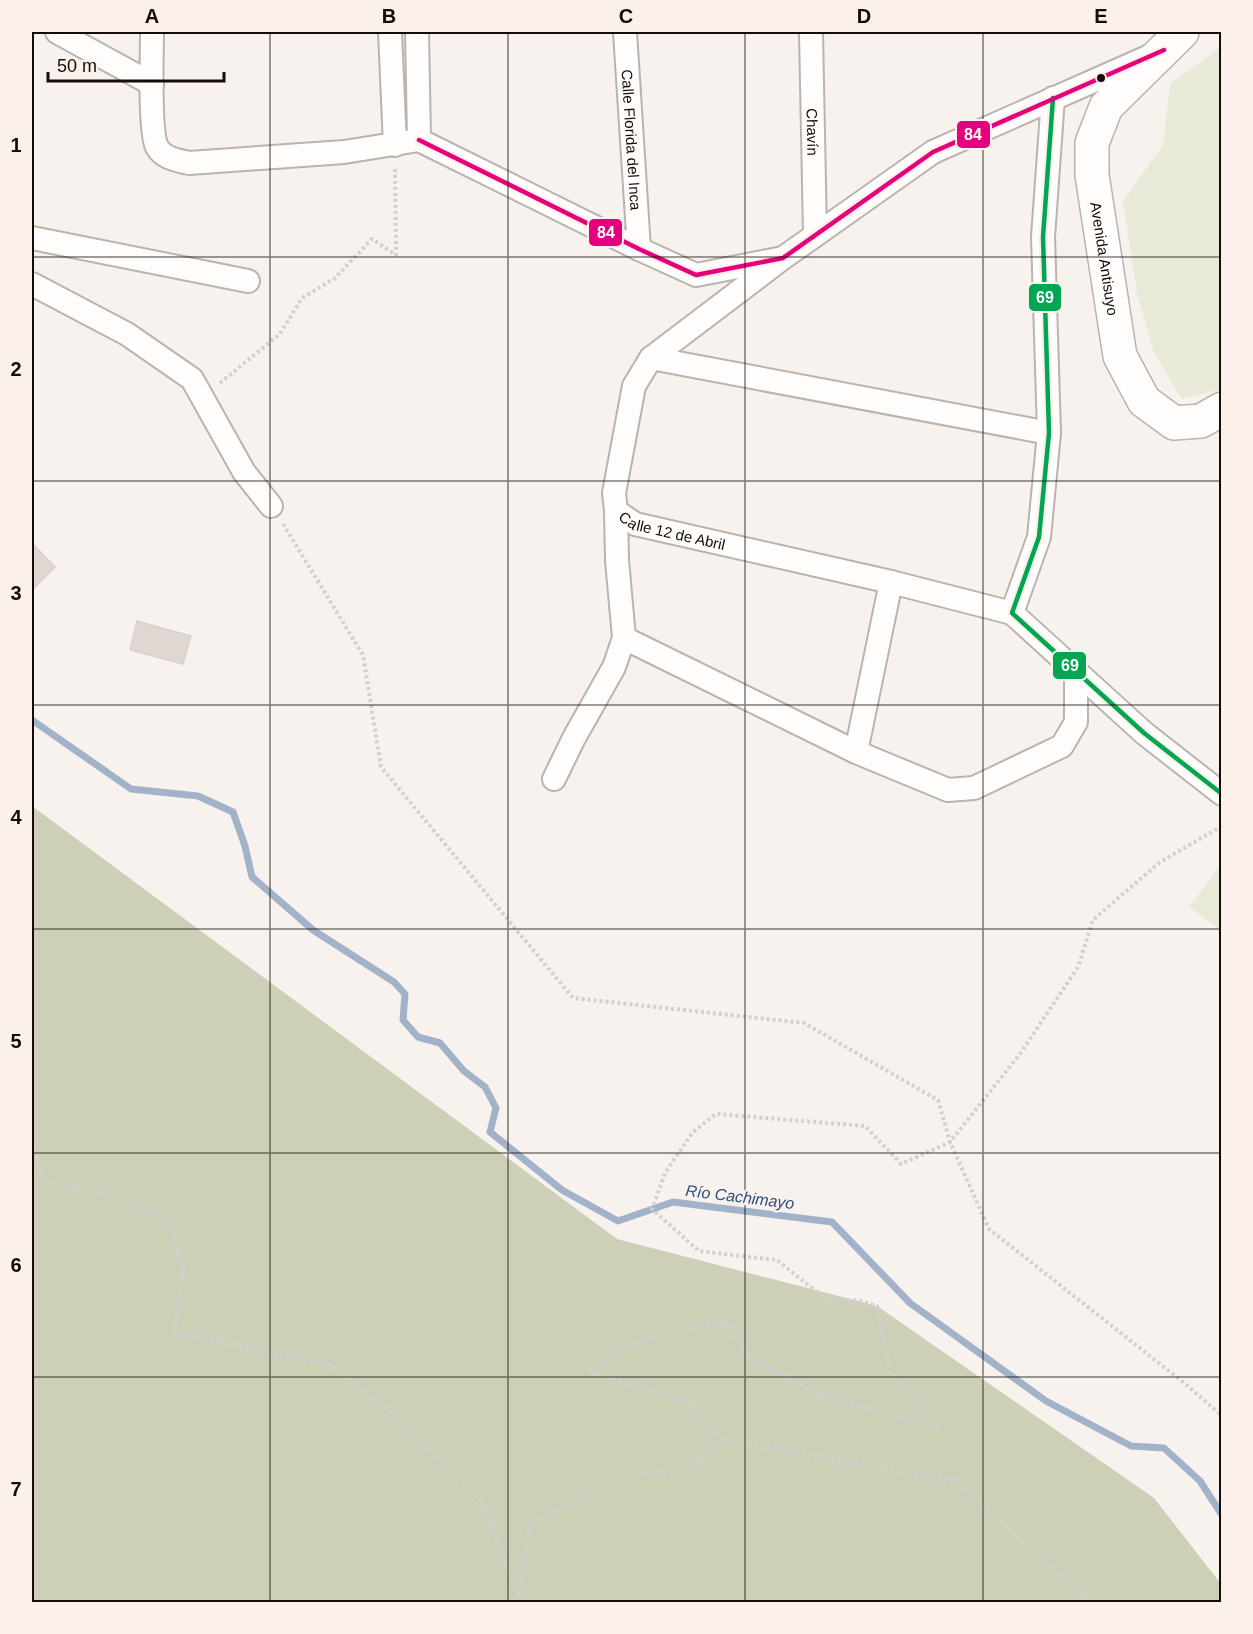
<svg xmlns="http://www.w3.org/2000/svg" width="1253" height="1634" font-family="Arial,sans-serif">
	<rect width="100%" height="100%" fill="#f8f2ee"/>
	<path fill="#e8ead7" d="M 1221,47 L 1222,239 L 1218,246 L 1222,254 L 1221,385 L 1218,390 L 1182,399 L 1154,353 L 1137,293 L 1123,201 L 1163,145 L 1170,84 Z
		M 1221,865 L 1221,931 L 1189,907 Z"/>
	<path fill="#cdd0b7" d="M 32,806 L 617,1239 L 877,1306 L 1154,1498 L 1221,1584 L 1221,1602 L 32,1602 Z"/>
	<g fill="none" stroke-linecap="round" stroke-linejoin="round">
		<path stroke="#a1b2c9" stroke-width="7" d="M 32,720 L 131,789 L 198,796 L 233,812 L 245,846 L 252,877 L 313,930 L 394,982 L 405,994 L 403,1020 L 418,1037 L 440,1043 L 464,1071 L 485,1087 L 496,1108 L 490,1132 L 562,1190 L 618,1221 L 673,1202 L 832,1222 L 910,1303 L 1046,1401 L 1131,1446 L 1164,1448 L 1200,1481 L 1222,1515"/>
	</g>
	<path fill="#e0d7d3" stroke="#d9d1cd" stroke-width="1.5" d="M 32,543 L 55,567 L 32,590 Z
		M 137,621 L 191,636 L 183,664 L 130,650 Z"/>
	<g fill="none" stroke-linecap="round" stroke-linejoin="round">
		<defs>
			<g id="street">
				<path d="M 57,32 L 152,84"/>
				<path d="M 152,32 C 152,53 149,131 157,147 C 164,159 177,160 189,163 L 344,152 L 419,140"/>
				<path d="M 390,32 L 395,145"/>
				<path d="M 417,32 L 419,140"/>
				<path id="s1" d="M 625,32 L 639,249"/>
				<path id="s2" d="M 811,32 L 815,235"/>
				<path d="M 1053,98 L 1043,237 L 1049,433 L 1039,537 L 1012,613 L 1144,733 L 1222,794"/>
				<path d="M 419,140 L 639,249 L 696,275 L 783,258 L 933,152 L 1150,56"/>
				<path d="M 32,238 L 248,281"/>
				<path id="s3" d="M 779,261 L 651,358 L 634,386 L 614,493 L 616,511 L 635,524 L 891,582 L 1012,613"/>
				<path d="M 32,284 L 127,334 L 192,379 L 244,472 L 271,506"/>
				<path d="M 651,358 L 1049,433"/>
				<path d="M 624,638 L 856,752 L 948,790 L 974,788 L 1062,746 L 1076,722 L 1076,671"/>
				<path d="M 856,752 L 891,582"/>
				<path d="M 554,779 L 574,738 L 614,667 L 624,638 L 617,560 L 616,511"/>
			</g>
			<g id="secondary">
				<path id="s4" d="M 1182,32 L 1106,107 L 1092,143 L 1092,175 L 1120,356 L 1144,401 L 1174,423 L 1201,421 L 1222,409"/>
			</g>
		</defs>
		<use href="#street" stroke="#bab3ae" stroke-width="26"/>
		<use href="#secondary" stroke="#bab3ae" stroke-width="36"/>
		<path stroke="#d3d0cf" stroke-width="4" stroke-dasharray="3 3" stroke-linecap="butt" d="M 220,383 L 280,334 L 302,298 L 334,279 L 372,239 L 396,255 L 395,167
			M 283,524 L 363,655 L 381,767 L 573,998 L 804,1023 L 938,1100 L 950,1142 L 989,1229 L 1188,1386 L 1222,1416
			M 32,1145 L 45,1181 L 112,1195 L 169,1220 L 183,1267 L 174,1336 L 210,1339 L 287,1357 L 328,1363 L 398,1418 L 481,1499 L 519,1597 L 530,1524 L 633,1475 L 688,1471 L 724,1440
			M 1099,1602 L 1079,1594 L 957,1481 L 724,1440 L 688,1402 L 589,1371 C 605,1362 622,1351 639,1343 C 667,1330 697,1325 727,1322 L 749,1357 L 820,1395 L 937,1428 L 890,1372 L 877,1306 L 857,1300 L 828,1301 L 777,1260 L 699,1251 L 652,1209 L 665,1173 L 693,1132 L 716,1114 L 865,1126 L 901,1164 L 950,1142 L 1020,1054 L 1078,967 L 1093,920 L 1160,862 L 1222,826"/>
		<use href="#street" stroke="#fefdfc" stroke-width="22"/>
		<use href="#secondary" stroke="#fefdfc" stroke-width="33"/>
		<defs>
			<path id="bus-1" d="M 1053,98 L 1043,237 L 1049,433 L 1039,537 L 1012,613 L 1144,733 L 1222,794"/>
			<path id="bus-2" d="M 419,140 L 639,249 L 696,275 L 783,258 L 933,152 L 1164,50"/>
		</defs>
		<use href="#bus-1" stroke="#fcf1ea" stroke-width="9"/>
		<use href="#bus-2" stroke="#fcf1ea" stroke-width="9"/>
		<use href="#bus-1" stroke="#00a651" stroke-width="4.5"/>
		<use href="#bus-2" stroke="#e5007d" stroke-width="4.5"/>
	</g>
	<path fill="none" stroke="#150c07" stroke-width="1.5" stroke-opacity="0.55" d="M 270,32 L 270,1602M 508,32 L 508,1602M 745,32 L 745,1602M 983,32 L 983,1602M 32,257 L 1222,257M 32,481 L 1222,481M 32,705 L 1222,705M 32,929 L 1222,929M 32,1153 L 1222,1153M 32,1377 L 1222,1377"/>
	<circle fill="#150c07" stroke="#fcf1ea" stroke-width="2" cx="1101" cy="78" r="5"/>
	<g text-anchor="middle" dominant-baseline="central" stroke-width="4.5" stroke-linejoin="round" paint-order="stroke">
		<g font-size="15" fill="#150c07" stroke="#fcf1ea">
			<text stroke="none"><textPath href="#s2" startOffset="100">Chavín</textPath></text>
			<text stroke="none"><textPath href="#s1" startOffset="108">Calle Florida del Inca</textPath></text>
			<text stroke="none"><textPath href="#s4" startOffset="262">Avenida Antisuyo</textPath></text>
			<text stroke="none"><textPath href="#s3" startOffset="381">Calle 12 de Abril</textPath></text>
		</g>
		<g font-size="16" font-style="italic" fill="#2b507f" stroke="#fcf1ea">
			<text transform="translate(740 1197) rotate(7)">Río Cachimayo</text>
		</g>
	</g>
	<g stroke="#fcf1ea" stroke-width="2">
		<rect x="956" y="120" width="35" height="29" rx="6" fill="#e5007d"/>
		<rect x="588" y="218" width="35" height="29" rx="6" fill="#e5007d"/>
		<rect x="1028" y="283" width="34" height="29" rx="6" fill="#00a651"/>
		<rect x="1052" y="651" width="35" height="29" rx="6" fill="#00a651"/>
	</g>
	<g font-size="16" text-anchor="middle" font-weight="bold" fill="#fff">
		<text x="973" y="140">84</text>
		<text x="606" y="238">84</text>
		<text x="1045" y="303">69</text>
		<text x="1070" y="671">69</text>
	</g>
	<rect width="1253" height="1634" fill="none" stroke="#fcf1ea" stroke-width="66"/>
	<path d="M48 72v9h176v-9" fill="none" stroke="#150c07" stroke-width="3"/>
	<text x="57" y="72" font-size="18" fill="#150c07" stroke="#fcf1ea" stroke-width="4.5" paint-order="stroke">50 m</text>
	<rect x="33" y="33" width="1187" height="1568" fill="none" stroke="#150c07" stroke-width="2"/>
	<g font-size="20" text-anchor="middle" font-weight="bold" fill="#150c07">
		<text x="152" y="23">A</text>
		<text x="389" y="23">B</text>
		<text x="626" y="23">C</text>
		<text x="864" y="23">D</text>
		<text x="1101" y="23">E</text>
		<text x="16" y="152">1</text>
		<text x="16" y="376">2</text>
		<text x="16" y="600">3</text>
		<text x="16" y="824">4</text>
		<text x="16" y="1048">5</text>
		<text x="16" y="1272">6</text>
		<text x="16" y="1496">7</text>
	</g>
</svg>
